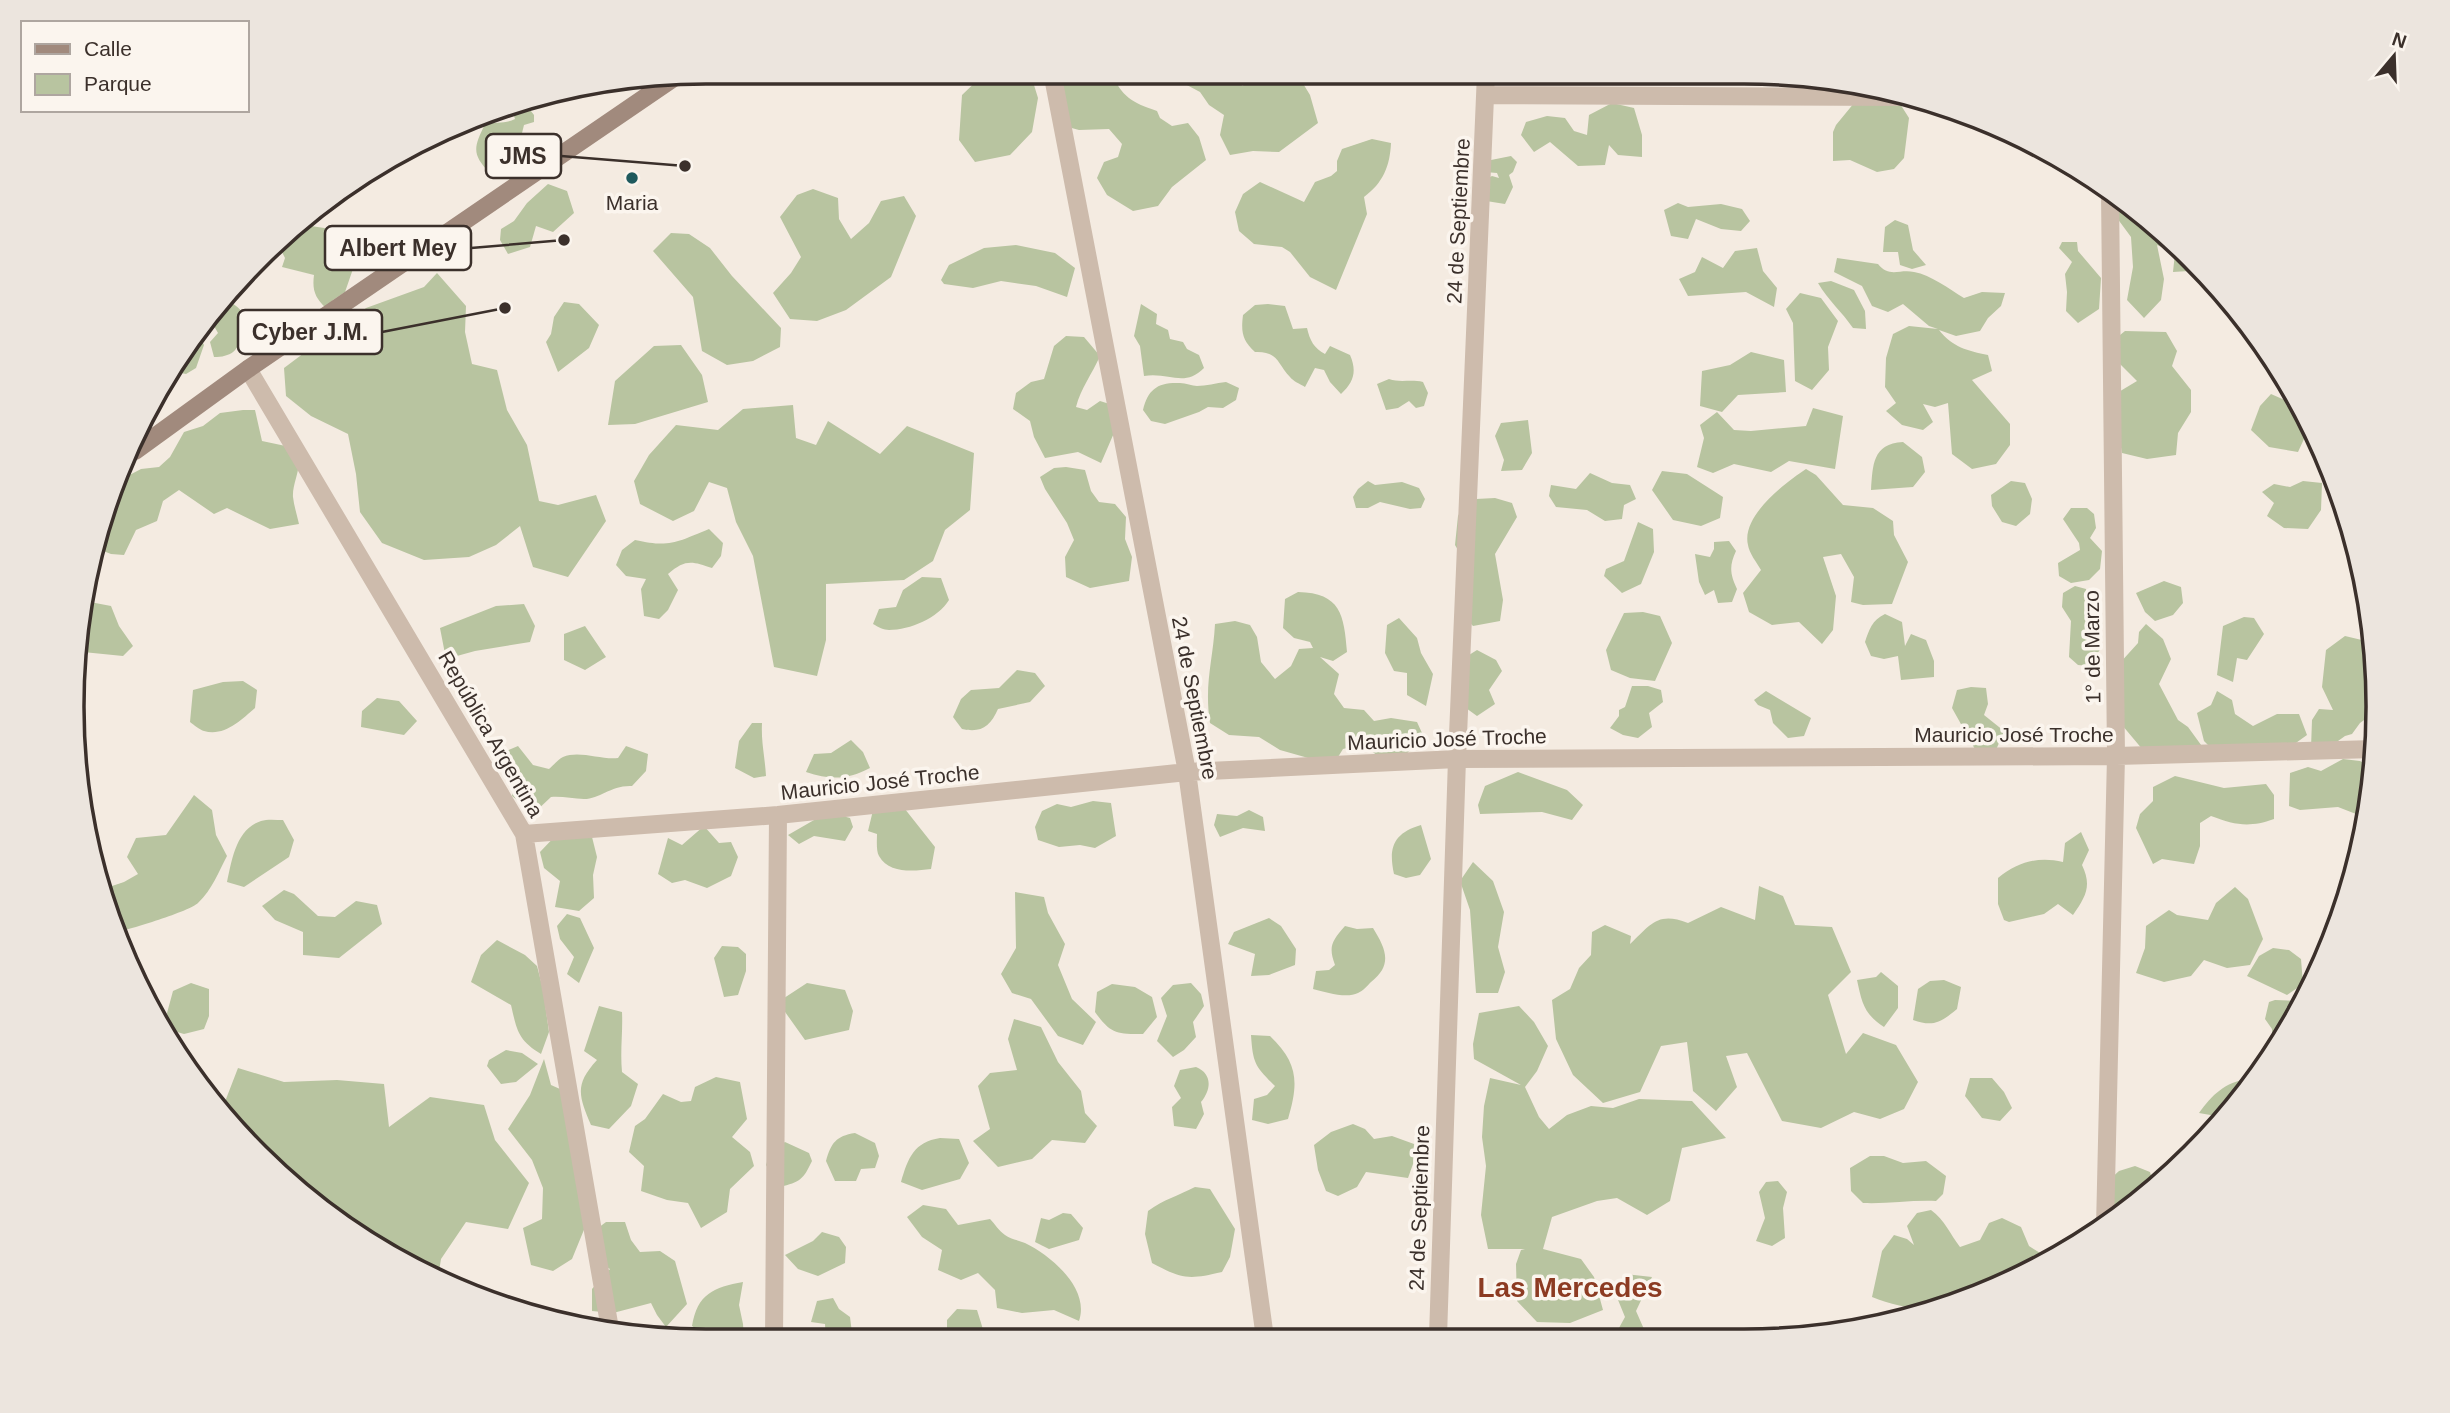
<svg xmlns="http://www.w3.org/2000/svg" width="2450" height="1413" font-family="Arial,sans-serif">
	<rect width="100%" height="100%" fill="#f4ebe1"/>
	<path fill="#b8c4a0" d="M 986,72 L 1030,72 L 1038,98 L 1032,132 L 1010,155 L 975,162 L 959,140 L 962,95 Z
		M 1062,72 L 1111,72 C 1122,97 1131,102 1157,111 L 1160,118 L 1172,126 L 1188,123 L 1199,137 L 1206,160 L 1172,187 L 1158,206 L 1133,211 L 1107,195 L 1097,178 L 1104,162 L 1118,157 L 1122,144 L 1109,129 L 1079,130 L 1068,127 L 1046,82 Z
		M 1177,72 L 1224,72 L 1224,75 L 1243,86 L 1251,72 L 1296,72 L 1310,95 L 1318,123 L 1279,152 L 1253,151 L 1230,155 L 1220,135 L 1224,115 L 1209,105 L 1200,92 L 1185,84 Z
		M 1859,97 L 1897,99 L 1909,118 L 1904,158 L 1894,169 L 1877,172 L 1850,160 L 1833,161 L 1833,132 L 1836,125 Z
		M 1612,103 L 1634,108 L 1642,135 L 1642,157 L 1618,155 L 1609,145 L 1605,165 L 1578,166 L 1550,142 L 1534,152 L 1521,135 L 1526,122 L 1547,116 L 1565,118 L 1574,131 L 1587,135 L 1589,115 Z
		M 527,106 L 534,115 L 534,122 L 524,125 L 522,133 L 528,141 L 529,160 C 516,167 503,167 490,173 C 471,154 474,147 485,124 C 495,122 506,124 515,119 L 513,113 L 519,107 Z
		M 1372,139 L 1391,143 C 1390,166 1383,183 1364,197 L 1367,214 L 1336,290 L 1310,277 L 1290,252 L 1282,247 L 1254,244 L 1239,231 L 1235,212 L 1243,194 L 1260,182 L 1304,202 L 1315,182 L 1331,176 L 1337,171 L 1337,161 L 1342,149 Z
		M 1511,156 L 1517,162 L 1513,172 L 1509,175 L 1513,187 L 1505,204 L 1480,200 L 1482,181 L 1492,176 L 1499,178 L 1497,173 L 1485,172 L 1486,161 Z
		M 548,184 L 567,191 L 574,213 L 553,232 L 536,226 L 530,247 L 508,254 L 500,240 L 501,229 L 514,221 L 527,203 Z
		M 813,189 L 838,198 L 839,219 L 851,239 L 869,223 L 881,201 L 904,196 L 916,216 L 891,277 L 846,310 L 817,321 L 790,319 L 773,293 L 791,273 L 801,257 L 780,217 L 797,195 Z
		M 2122,201 L 2162,230 L 2190,259 L 2189,271 L 2173,272 L 2175,253 L 2157,245 L 2164,279 L 2161,300 L 2144,318 L 2127,300 L 2133,267 L 2131,237 L 2117,218 Z
		M 1678,203 L 1688,207 L 1721,204 L 1742,209 L 1750,221 L 1741,231 L 1721,229 L 1696,219 L 1688,239 L 1671,236 L 1664,210 Z
		M 1895,220 L 1908,225 L 1913,250 L 1926,265 L 1912,269 L 1900,265 L 1898,252 L 1883,252 L 1885,227 Z
		M 311,226 L 331,229 L 341,241 L 338,251 L 348,255 L 354,266 L 345,292 L 333,300 L 326,308 C 315,298 312,290 314,275 L 282,267 L 285,258 L 281,250 L 285,241 L 294,233 L 300,235 Z
		M 671,233 L 689,234 L 710,248 L 732,276 L 781,328 L 780,347 L 753,361 L 727,365 L 702,351 L 693,297 L 653,251 Z
		M 2062,242 L 2077,242 L 2078,251 L 2101,278 L 2099,309 L 2078,323 L 2066,311 L 2067,292 L 2065,274 L 2072,262 L 2059,248 Z
		M 1016,245 L 1055,253 L 1075,268 L 1067,297 L 1036,286 L 1001,281 L 973,288 L 944,284 L 941,280 L 949,265 L 984,248 Z
		M 1757,248 L 1763,271 L 1777,288 L 1774,307 L 1746,292 L 1688,296 L 1679,279 L 1695,272 L 1702,257 L 1723,268 L 1735,251 Z
		M 1837,258 L 1878,264 C 1889,278 1899,269 1914,272 C 1931,275 1949,289 1964,298 L 1982,292 L 2005,293 L 2001,306 L 1988,318 L 1980,331 L 1956,336 L 1939,330 C 1952,347 1968,351 1988,355 L 1992,371 L 1972,380 L 2010,424 L 2010,445 L 1996,464 L 1972,469 L 1952,454 L 1948,403 L 1935,407 L 1923,404 L 1933,422 L 1923,430 L 1902,425 L 1886,411 L 1896,403 L 1885,387 L 1886,358 L 1893,334 L 1909,326 L 1938,329 L 1929,326 L 1903,304 L 1888,312 L 1872,306 L 1862,286 L 1834,272 Z
		M 437,273 L 466,306 L 465,332 L 472,364 L 497,370 L 507,410 L 527,445 L 539,501 L 558,505 L 596,495 L 606,521 L 568,577 L 533,567 L 520,526 L 496,545 L 469,557 L 424,560 L 382,543 L 360,512 L 356,474 L 348,434 L 311,416 L 286,396 L 284,368 L 304,353 L 322,334 L 346,325 L 366,308 L 424,287 Z
		M 1831,281 L 1854,290 L 1865,311 L 1866,329 L 1853,328 C 1842,312 1828,300 1818,283 Z
		M 1800,293 L 1821,298 L 1838,321 L 1828,347 L 1829,370 L 1812,390 L 1795,381 L 1793,323 L 1786,309 Z
		M 228,301 C 238,305 243,315 253,318 L 249,329 L 240,332 C 241,350 231,357 214,357 L 210,342 L 218,333 L 214,326 L 207,328 L 205,326 Z
		M 564,302 L 579,304 L 599,325 L 589,348 L 558,372 L 546,342 L 551,334 L 554,317 Z
		M 1141,304 L 1157,314 L 1156,324 L 1168,330 L 1170,339 L 1183,342 L 1187,349 L 1199,355 L 1204,368 C 1184,388 1170,372 1144,376 L 1140,346 L 1134,336 Z
		M 1268,304 L 1285,306 L 1293,329 L 1307,328 C 1310,341 1314,348 1325,354 L 1330,346 L 1350,355 C 1357,371 1354,382 1341,394 L 1330,382 L 1324,370 L 1315,368 L 1305,387 C 1300,384 1293,381 1290,377 C 1277,363 1278,351 1255,352 C 1242,340 1241,332 1243,315 L 1255,305 Z
		M 2125,331 L 2166,332 L 2177,351 L 2172,366 L 2191,390 L 2191,412 L 2178,433 L 2176,455 L 2147,459 L 2122,453 L 2112,396 L 2137,381 L 2104,348 Z
		M 198,333 L 204,345 L 196,368 L 186,374 L 171,371 L 179,354 Z
		M 1066,336 L 1084,337 L 1100,356 C 1092,374 1081,388 1076,407 L 1087,410 L 1100,401 L 1119,407 L 1117,426 L 1101,463 L 1078,452 L 1045,458 L 1034,437 L 1030,421 L 1013,409 L 1016,393 L 1031,382 L 1044,379 L 1054,346 Z
		M 681,345 L 702,375 L 708,402 L 635,424 L 608,425 L 615,381 L 654,346 Z
		M 1751,352 L 1784,360 L 1786,392 L 1738,395 L 1722,412 L 1700,406 L 1702,371 L 1730,365 Z
		M 1389,379 C 1400,383 1411,379 1423,382 L 1428,393 L 1424,406 L 1416,408 L 1409,401 L 1398,408 L 1386,410 L 1377,384 Z
		M 1226,382 L 1239,388 L 1236,400 L 1223,408 L 1208,407 L 1199,412 L 1165,424 L 1151,421 L 1143,410 C 1148,389 1158,382 1180,383 C 1186,383 1192,386 1197,386 C 1206,386 1216,383 1226,382 Z
		M 2271,394 L 2296,405 L 2309,428 L 2298,452 L 2269,447 L 2251,430 L 2260,406 Z
		M 793,405 L 796,438 L 816,445 L 828,421 L 880,454 L 907,426 L 974,453 L 970,510 L 945,530 L 933,561 L 904,580 L 826,584 L 826,640 L 817,676 L 774,667 L 753,556 L 736,522 L 727,488 L 709,482 L 694,511 L 673,521 L 640,504 L 634,481 L 649,455 L 676,425 L 718,430 L 743,409 Z
		M 1813,408 L 1843,416 L 1835,469 L 1789,461 L 1771,472 L 1734,464 L 1713,473 L 1697,467 L 1704,438 L 1700,425 L 1717,412 L 1734,430 L 1751,431 L 1806,426 Z
		M 243,410 L 255,410 L 262,441 L 295,448 C 305,465 292,481 293,497 C 294,506 297,515 299,524 L 270,529 L 227,508 L 214,514 L 179,490 L 163,501 L 157,521 L 136,530 L 124,555 L 111,554 L 93,547 L 113,498 L 118,495 L 122,479 L 141,469 L 159,467 L 170,457 L 184,432 L 203,426 L 220,413 Z
		M 1528,420 L 1532,453 L 1522,470 L 1501,471 L 1504,460 L 1495,436 L 1501,423 Z
		M 1903,442 L 1922,457 L 1925,472 L 1913,487 L 1871,490 C 1873,465 1872,444 1903,442 Z
		M 1066,467 L 1085,470 L 1091,491 L 1099,502 L 1115,504 L 1126,517 L 1125,539 L 1132,557 L 1129,581 L 1090,588 L 1066,577 L 1065,557 L 1074,540 L 1067,523 L 1045,489 L 1040,477 L 1054,468 Z
		M 1806,469 L 1816,475 L 1843,505 L 1873,508 L 1893,521 L 1894,535 L 1908,562 L 1892,604 L 1863,605 L 1851,602 L 1854,577 L 1841,554 L 1823,557 L 1836,596 L 1833,630 L 1822,644 L 1799,622 L 1772,625 L 1749,612 L 1743,593 L 1761,570 C 1757,563 1749,553 1748,545 C 1741,516 1785,483 1806,469 Z
		M 1662,471 L 1687,474 L 1723,497 L 1720,518 L 1701,526 L 1673,520 L 1652,490 Z
		M 1590,473 L 1612,483 L 1630,485 L 1636,499 L 1624,505 L 1622,519 L 1605,521 L 1587,510 L 1556,507 L 1549,496 L 1551,485 L 1576,489 Z
		M 1368,481 L 1375,485 L 1402,482 L 1419,488 L 1425,499 L 1421,508 L 1410,509 L 1380,502 L 1368,508 L 1356,508 L 1353,497 L 1358,489 Z
		M 2011,481 L 2025,483 L 2032,499 L 2030,514 L 2016,526 L 2002,522 L 1992,506 L 1991,495 Z
		M 2303,481 L 2322,483 L 2321,510 L 2308,529 L 2284,528 L 2267,516 L 2274,503 L 2262,492 L 2274,484 L 2290,487 Z
		M 1495,498 L 1512,503 L 1517,517 L 1495,554 L 1503,600 L 1500,621 L 1473,626 L 1459,611 L 1465,562 L 1455,545 L 1458,516 L 1463,507 L 1476,499 Z
		M 2071,508 L 2087,508 L 2094,514 L 2096,528 L 2090,538 L 2102,551 L 2100,569 L 2089,580 L 2071,583 L 2059,576 L 2058,563 L 2080,550 L 2079,543 L 2063,519 Z
		M 1638,522 L 1653,529 L 1654,552 L 1641,584 L 1622,593 L 1604,576 L 1606,569 L 1624,561 Z
		M 709,529 L 723,543 L 721,556 L 712,568 C 692,561 685,559 668,574 L 678,590 L 668,610 L 659,619 L 644,616 L 641,589 L 646,579 L 626,576 L 616,565 L 622,550 L 635,540 C 670,548 677,542 709,529 Z
		M 1729,541 L 1736,551 C 1729,566 1730,574 1737,589 L 1732,602 L 1718,603 L 1714,590 L 1705,595 L 1699,582 L 1695,554 L 1710,557 L 1714,549 L 1714,542 Z
		M 922,577 L 941,578 L 949,600 C 938,618 910,630 889,630 C 884,630 878,627 873,624 L 879,609 L 896,607 L 903,590 Z
		M 2164,581 L 2181,587 L 2183,603 L 2173,615 L 2155,621 L 2145,612 L 2136,593 Z
		M 2075,586 L 2086,589 L 2094,624 L 2098,630 L 2101,648 L 2089,666 L 2078,665 L 2069,657 L 2071,621 L 2062,607 L 2063,593 Z
		M 1298,592 C 1341,593 1344,615 1347,652 L 1333,661 L 1320,657 L 1339,674 L 1334,694 L 1344,708 L 1364,710 L 1374,721 L 1391,718 L 1417,722 L 1422,733 L 1406,755 L 1379,757 L 1363,744 L 1343,749 L 1333,765 L 1280,750 L 1259,737 L 1229,735 L 1210,723 C 1204,684 1213,661 1215,624 L 1235,621 L 1250,625 L 1257,637 L 1261,662 L 1275,679 L 1291,666 L 1299,649 L 1313,648 L 1310,642 L 1294,638 L 1283,628 L 1285,599 Z
		M 90,602 L 111,606 L 119,626 L 133,646 L 123,656 L 83,652 L 87,604 Z
		M 524,604 L 535,626 L 530,642 L 475,651 L 446,659 L 440,628 L 496,606 Z
		M 1643,612 L 1660,616 L 1672,643 L 1655,681 L 1630,678 L 1611,670 L 1606,650 L 1624,613 Z
		M 1885,614 L 1902,622 L 1905,646 L 1911,634 L 1926,640 L 1934,661 L 1934,677 L 1901,680 L 1898,656 L 1884,659 L 1871,656 L 1865,642 C 1869,630 1872,620 1885,614 Z
		M 2244,617 L 2254,618 L 2264,634 L 2247,660 L 2237,658 L 2233,682 L 2217,675 L 2223,626 Z
		M 1399,618 L 1417,638 L 1421,653 L 1433,674 L 1426,706 L 1407,695 L 1407,673 L 1394,671 L 1385,653 L 1387,625 Z
		M 2146,624 L 2163,639 L 2171,659 L 2159,684 L 2178,720 L 2188,727 L 2204,749 L 2143,750 L 2122,725 L 2119,664 L 2138,643 L 2139,632 Z
		M 585,626 L 606,657 L 585,670 L 564,660 L 564,634 Z
		M 2345,636 L 2366,641 L 2373,660 L 2365,676 L 2373,702 L 2371,715 L 2360,723 L 2352,734 L 2345,736 L 2331,746 L 2311,748 L 2312,720 L 2319,709 L 2333,710 L 2322,687 L 2326,650 Z
		M 1477,650 L 1496,660 L 1502,671 L 1489,690 L 1495,704 L 1477,716 L 1459,703 L 1461,660 Z
		M 1017,670 L 1035,673 L 1045,686 L 1030,702 L 998,709 C 990,727 981,733 962,729 L 953,717 L 961,699 L 971,690 L 999,688 Z
		M 243,681 L 257,690 L 255,708 C 241,720 224,737 204,731 C 200,730 194,725 190,722 L 193,690 L 223,682 Z
		M 1632,686 L 1648,686 L 1661,690 L 1663,702 L 1649,713 L 1652,727 L 1638,738 L 1623,735 L 1610,728 L 1619,716 L 1619,710 L 1625,707 Z
		M 1971,687 L 1986,688 L 1988,704 L 1984,715 L 2004,731 L 1996,750 L 1976,751 L 1952,708 L 1957,690 Z
		M 1766,691 L 1811,718 L 1804,736 L 1788,738 L 1773,723 L 1770,710 L 1758,705 L 1754,700 Z
		M 2217,691 L 2232,700 L 2235,714 L 2253,726 L 2277,714 L 2299,714 L 2307,735 L 2293,745 L 2222,759 L 2204,741 L 2197,713 L 2211,705 Z
		M 377,698 L 399,701 L 417,721 L 404,735 L 361,727 L 362,711 Z
		M 752,723 L 762,723 C 761,742 765,758 766,776 L 754,778 L 735,768 L 739,741 Z
		M 851,740 L 863,752 L 870,768 C 847,780 831,780 806,772 L 814,754 L 831,753 Z
		M 518,746 L 533,765 L 549,769 C 553,766 558,759 563,757 C 579,750 601,760 618,758 L 626,746 L 648,754 L 646,771 L 632,786 C 611,785 600,799 584,799 C 573,799 562,796 551,797 L 534,813 L 512,796 L 516,782 L 508,771 L 504,752 Z
		M 2343,759 L 2360,761 L 2373,768 L 2373,790 L 2368,807 L 2356,814 L 2338,807 L 2300,810 L 2289,806 L 2290,773 L 2308,767 L 2321,771 Z
		M 1518,772 L 1567,790 L 1583,805 L 1572,820 L 1542,812 L 1480,814 L 1478,805 L 1485,786 Z
		M 2175,776 L 2224,788 L 2266,784 L 2274,795 L 2274,819 C 2249,828 2235,825 2211,816 L 2200,823 L 2200,846 L 2194,864 L 2162,859 L 2153,864 L 2136,828 L 2140,814 L 2153,801 L 2153,787 Z
		M 194,795 L 212,810 L 216,835 L 227,856 C 219,871 212,890 198,903 C 190,911 129,930 116,932 L 106,888 L 124,882 L 138,874 L 127,857 L 136,838 L 166,835 Z
		M 876,798 L 897,799 L 935,847 L 931,869 C 914,871 889,874 879,856 C 876,851 877,840 877,834 L 868,831 Z
		M 1093,801 L 1111,803 L 1116,836 L 1095,848 L 1080,845 L 1059,847 L 1038,840 L 1035,827 L 1042,811 L 1057,804 L 1071,807 Z
		M 1249,810 L 1263,817 L 1265,831 L 1243,828 L 1220,837 L 1214,825 L 1217,814 L 1237,816 Z
		M 839,815 L 850,818 L 853,827 L 845,841 L 814,836 L 799,844 L 788,835 L 821,816 Z
		M 283,820 L 294,840 L 289,857 L 244,887 L 227,882 C 232,860 236,829 261,821 C 267,819 276,820 283,820 Z
		M 1421,825 L 1431,859 L 1420,875 L 1406,878 L 1394,874 C 1388,847 1394,833 1421,825 Z
		M 704,826 L 719,843 L 731,842 L 738,857 L 731,876 L 707,888 L 685,880 L 672,883 L 658,874 L 668,838 L 682,845 Z
		M 561,830 L 592,837 L 597,857 L 593,875 L 594,898 L 579,911 L 555,907 L 560,881 L 544,868 L 540,852 Z
		M 2081,832 L 2089,850 L 2082,865 C 2092,886 2086,896 2073,915 L 2058,904 L 2044,914 L 2009,922 L 2004,920 L 1998,904 L 1998,878 C 2018,862 2038,856 2063,862 L 2065,843 Z
		M 1473,862 L 1493,881 L 1504,912 L 1498,947 L 1505,972 L 1498,993 L 1476,993 L 1470,910 L 1460,881 Z
		M 1759,886 L 1783,896 L 1795,925 L 1832,927 L 1851,972 L 1828,995 L 1846,1054 L 1863,1033 L 1896,1045 L 1918,1082 L 1904,1109 L 1880,1119 L 1854,1112 L 1821,1128 L 1782,1121 L 1747,1053 L 1726,1056 L 1737,1087 L 1716,1111 L 1693,1091 L 1687,1042 L 1661,1046 L 1640,1092 L 1603,1103 L 1573,1075 L 1556,1039 L 1552,1000 L 1570,989 L 1579,968 L 1591,955 L 1592,932 L 1605,925 L 1631,936 L 1630,944 C 1651,924 1658,911 1688,923 L 1721,907 L 1755,920 Z
		M 2235,887 L 2248,899 L 2263,939 L 2250,965 L 2227,968 L 2204,960 L 2191,976 L 2164,982 L 2136,973 L 2145,948 L 2146,926 L 2169,910 L 2177,915 L 2208,920 L 2216,903 Z
		M 284,890 L 294,894 L 318,916 L 335,917 L 356,901 L 377,905 L 382,924 L 339,958 L 303,955 L 303,932 L 275,920 L 262,906 Z
		M 1015,892 L 1044,897 L 1048,913 L 1065,944 L 1058,965 L 1072,999 L 1096,1022 L 1083,1045 L 1058,1036 L 1031,999 L 1012,993 L 1001,974 L 1016,948 Z
		M 567,914 L 580,918 L 594,948 L 579,983 L 567,974 L 574,957 L 560,939 L 557,926 Z
		M 1269,918 L 1281,926 L 1296,949 L 1295,965 L 1269,975 L 1251,976 L 1255,954 L 1228,944 L 1234,932 Z
		M 1345,926 L 1357,929 L 1373,928 C 1386,949 1393,965 1371,982 C 1367,986 1363,991 1358,993 C 1346,999 1326,992 1313,989 L 1316,971 L 1329,970 L 1335,965 C 1328,946 1332,941 1345,926 Z
		M 497,940 L 525,955 L 537,966 L 543,989 L 549,1032 L 541,1054 C 518,1040 517,1031 511,1005 L 471,982 L 481,955 Z
		M 722,946 L 738,947 L 746,954 L 746,971 L 738,995 L 724,997 L 714,958 Z
		M 2273,948 L 2289,950 L 2301,959 L 2303,984 L 2287,995 L 2247,976 L 2259,956 Z
		M 1881,972 L 1898,986 L 1898,1008 L 1884,1027 C 1864,1014 1862,1003 1857,980 L 1876,977 Z
		M 1944,980 L 1961,987 L 1957,1009 C 1940,1023 1933,1027 1913,1020 L 1918,989 L 1930,981 Z
		M 191,983 L 209,989 L 209,1016 L 204,1029 L 184,1034 L 170,1030 L 167,1013 L 173,991 Z
		M 807,983 L 845,990 L 853,1011 L 849,1030 L 805,1040 L 778,1002 Z
		M 1191,983 L 1201,994 L 1204,1006 L 1193,1022 L 1196,1037 L 1184,1050 L 1173,1057 L 1157,1041 L 1167,1016 L 1161,998 L 1173,985 Z
		M 1112,984 L 1135,987 L 1152,997 L 1157,1017 L 1143,1034 C 1116,1034 1111,1034 1095,1012 L 1097,992 Z
		M 2275,1000 L 2301,1001 L 2302,1004 L 2293,1024 L 2277,1045 L 2272,1043 L 2272,1029 L 2265,1019 L 2269,1002 Z
		M 599,1006 L 622,1012 C 623,1032 620,1051 622,1072 L 638,1084 L 631,1106 L 609,1129 L 591,1125 C 579,1096 574,1085 597,1060 L 584,1051 Z
		M 1519,1006 L 1534,1022 L 1548,1046 L 1537,1071 L 1525,1087 L 1539,1117 L 1549,1129 L 1567,1115 L 1591,1106 L 1613,1108 L 1639,1099 L 1692,1101 L 1726,1138 L 1682,1148 L 1670,1201 L 1647,1215 L 1617,1198 L 1597,1201 L 1552,1217 L 1543,1249 L 1581,1259 L 1594,1277 L 1603,1310 L 1570,1323 L 1537,1322 L 1517,1301 L 1516,1264 L 1521,1250 L 1525,1249 L 1488,1249 L 1481,1215 L 1486,1166 L 1482,1137 L 1484,1106 L 1490,1078 L 1521,1085 L 1474,1059 L 1473,1044 L 1479,1013 Z
		M 1014,1019 L 1041,1027 L 1058,1062 L 1081,1091 L 1085,1113 L 1097,1126 L 1085,1143 L 1052,1140 L 1032,1159 L 998,1167 L 973,1141 L 990,1129 L 978,1086 L 990,1073 L 1017,1070 L 1008,1039 Z
		M 1251,1035 L 1270,1036 C 1298,1063 1299,1082 1288,1119 L 1268,1124 L 1252,1120 L 1254,1099 L 1267,1095 L 1275,1086 C 1255,1066 1253,1064 1251,1035 Z
		M 506,1050 L 522,1053 L 538,1064 L 516,1082 L 501,1084 L 487,1066 L 489,1060 Z
		M 544,1059 L 551,1085 L 569,1093 L 590,1215 L 572,1259 L 553,1271 L 531,1265 L 523,1228 L 542,1219 L 543,1188 L 532,1160 L 508,1129 L 530,1095 Z
		M 1196,1067 C 1213,1074 1211,1090 1201,1102 L 1204,1114 L 1196,1129 L 1174,1126 L 1172,1107 L 1181,1098 L 1174,1086 L 1180,1070 Z
		M 238,1068 L 284,1082 L 337,1080 L 384,1084 L 389,1127 L 430,1097 L 484,1105 L 495,1140 L 529,1183 L 508,1229 L 466,1222 L 441,1259 L 438,1278 L 394,1258 L 395,1253 L 388,1255 L 275,1163 L 277,1160 L 260,1139 L 253,1145 L 229,1125 L 221,1112 Z
		M 716,1077 L 740,1082 L 747,1119 L 732,1137 L 750,1152 L 754,1166 L 730,1189 L 727,1212 L 701,1228 L 688,1203 L 667,1200 L 641,1191 L 644,1166 L 629,1152 L 635,1126 L 645,1119 L 663,1094 L 681,1102 L 691,1101 L 695,1087 Z
		M 1970,1078 L 1992,1078 L 2004,1092 L 2012,1108 L 2000,1121 L 1982,1118 L 1965,1096 Z
		M 2248,1079 L 2249,1081 L 2214,1127 L 2216,1116 L 2199,1113 C 2212,1095 2225,1082 2248,1079 Z
		M 1353,1124 L 1365,1129 L 1374,1139 L 1392,1136 L 1414,1144 L 1413,1164 L 1408,1178 L 1366,1172 L 1357,1187 L 1338,1196 L 1326,1191 L 1318,1170 L 1314,1145 L 1331,1132 Z
		M 855,1133 L 875,1143 L 879,1156 L 875,1168 L 861,1169 L 856,1181 L 835,1181 L 826,1161 C 831,1143 836,1136 855,1133 Z
		M 940,1138 L 959,1139 L 969,1163 L 960,1179 L 922,1190 L 901,1182 C 908,1158 914,1142 940,1138 Z
		M 785,1142 L 809,1153 L 812,1161 C 803,1180 800,1182 780,1187 L 766,1165 L 771,1150 Z
		M 1870,1156 L 1884,1156 L 1903,1163 L 1926,1161 L 1946,1176 L 1943,1194 L 1936,1201 C 1911,1200 1888,1204 1863,1203 L 1851,1191 L 1850,1168 Z
		M 2135,1166 L 2150,1172 L 2154,1187 L 2123,1211 L 2107,1201 L 2108,1181 L 2119,1171 Z
		M 1778,1181 L 1787,1192 L 1783,1208 L 1785,1238 L 1772,1246 L 1756,1241 L 1765,1218 L 1759,1192 L 1766,1182 Z
		M 1195,1187 L 1210,1189 L 1235,1229 L 1230,1257 L 1222,1272 C 1188,1280 1182,1279 1152,1263 L 1145,1234 L 1148,1211 C 1164,1199 1178,1196 1195,1187 Z
		M 923,1205 L 946,1209 L 958,1225 L 990,1219 C 995,1224 999,1231 1005,1235 C 1010,1239 1018,1240 1025,1243 C 1052,1256 1090,1289 1079,1321 L 1054,1310 L 1022,1313 L 997,1308 L 995,1290 L 978,1273 L 961,1280 L 938,1270 L 942,1250 L 922,1237 L 907,1217 Z
		M 1931,1210 C 1945,1220 1950,1234 1960,1247 L 1980,1240 L 1989,1223 L 2002,1218 L 2021,1227 L 2029,1246 L 2045,1256 L 2046,1259 L 1948,1307 C 1923,1313 1895,1306 1872,1297 L 1882,1251 L 1894,1235 L 1907,1239 L 1914,1245 L 1907,1226 L 1917,1213 Z
		M 1063,1213 L 1071,1214 L 1083,1228 L 1079,1240 L 1049,1249 L 1035,1242 L 1041,1218 L 1049,1220 Z
		M 606,1222 L 625,1222 L 631,1240 L 640,1252 L 660,1251 L 675,1261 L 687,1304 L 666,1327 L 657,1315 L 651,1303 L 613,1313 L 592,1311 L 592,1289 L 610,1269 L 598,1262 L 598,1228 Z
		M 822,1232 L 839,1237 L 846,1247 L 845,1263 L 818,1276 L 798,1269 L 785,1255 L 813,1241 Z
		M 1625,1274 L 1652,1277 L 1636,1311 L 1647,1336 L 1614,1337 L 1625,1317 L 1616,1295 Z
		M 743,1282 L 739,1305 L 743,1324 L 744,1340 L 712,1340 L 692,1326 C 697,1294 714,1287 743,1282 Z
		M 833,1298 L 839,1309 L 850,1317 L 852,1333 L 850,1339 L 826,1339 L 825,1324 L 811,1322 L 817,1301 Z
		M 957,1309 L 977,1310 L 986,1339 L 947,1339 L 947,1320 Z"/>
	<g fill="none" stroke-linecap="round" stroke-linejoin="round">
		<path stroke="#cdbbac" stroke-width="18" d="M 1052,72 L 1187,772 L 1265,1338
			M 1486,95 L 1905,97
			M 248,369 L 524,834 L 610,1329
			M 524,834 L 778,815 L 1187,772 L 1457,759 L 2116,756 L 2374,749
			M 2105,1227 L 2116,756 L 2110,192
			M 1438,1337 L 1457,759 L 1486,73
			M 774,1340 L 778,815"/>
		<path stroke="#a18a7d" stroke-width="18" d="M 135,451 L 248,369 L 675,77"/>
	</g>
	<circle fill="#1f5a5e" stroke="#fbf5ee" stroke-width="2.5" cx="632" cy="178" r="7"/>
	<g text-anchor="middle" dominant-baseline="central" stroke-width="7" stroke-linejoin="round" paint-order="stroke">
		<g font-size="21" fill="#3b302b" stroke="#fbf5ee">
			<text x="632" y="202">Maria</text>
		</g>
		<g font-size="21" fill="#3b302b" stroke="#fbf5ee">
			<text transform="translate(1458 221) rotate(-87)">24 de Septiembre</text>
			<text transform="translate(2092 647) rotate(-91)">1° de Marzo</text>
			<text transform="translate(1195 698) rotate(79)">24 de Septiembre</text>
			<text transform="translate(491 734) rotate(60)">República Argentina</text>
			<text x="2014" y="734">Mauricio José Troche</text>
			<text transform="translate(1447 739) rotate(-2)">Mauricio José Troche</text>
			<text transform="translate(880 782) rotate(-6)">Mauricio José Troche</text>
			<text transform="translate(1419 1208) rotate(-88)">24 de Septiembre</text>
		</g>
		<g font-size="28" font-weight="bold" fill="#8c3b22" stroke="#fbf5ee">
			<text x="1570" y="1287">Las Mercedes</text>
		</g>
	</g>
	<path d="M0 0H2450V1413H0ZM706 84H1744A622 622 0 0 1 2366 706V707A622 622 0 0 1 1744 1329H706A622 622 0 0 1 84 707V706A622 622 0 0 1 706 84Z" fill="#ece5de" fill-rule="evenodd"/>
	<path fill="none" stroke="#3b302b" stroke-width="3.5" d="M706 84H1744A622 622 0 0 1 2366 706V707A622 622 0 0 1 1744 1329H706A622 622 0 0 1 84 707V706A622 622 0 0 1 706 84Z"/>
	<path fill="none" stroke="#3b302b" stroke-width="2.5" d="M685 166L561 156M564 240L471 248M505 308L382 332"/>
	<g fill="#3b302b" stroke="#fbf5ee" stroke-width="2.5">
		<circle cx="685" cy="166" r="7"/>
		<circle cx="564" cy="240" r="7"/>
		<circle cx="505" cy="308" r="7"/>
	</g>
	<g fill="#fbf5ee" stroke="#3b302b" stroke-width="2.5">
		<rect x="486" y="134" width="75" height="44" rx="7"/>
		<rect x="325" y="226" width="146" height="44" rx="7"/>
		<rect x="238" y="310" width="144" height="44" rx="7"/>
	</g>
	<g font-size="23" text-anchor="middle" font-weight="bold" fill="#3b302b">
		<text x="523" y="164">JMS</text>
		<text x="398" y="256">Albert Mey</text>
		<text x="310" y="340">Cyber J.M.</text>
	</g>
	<rect x="21" y="21" width="228" height="91" fill="#fbf5ee" stroke="#aea6a0" stroke-width="2"/>
	<rect x="35" y="44" width="35" height="10" fill="#a18a7d" stroke="#aea6a0" stroke-width="2"/>
	<text x="84" y="56" font-size="21" fill="#3b302b">Calle</text>
	<rect x="35" y="74" width="35" height="21" fill="#b8c4a0" stroke="#aea6a0" stroke-width="2"/>
	<text x="84" y="91" font-size="21" fill="#3b302b">Parque</text>
	<g transform="translate(2394 56) rotate(19)" stroke="#fbf5ee" stroke-width="5" paint-order="stroke">
	<path d="M0-5L12 26L0 18L-12 26Z" fill="#3b302b"/>
	<text y="-10" font-size="19" font-weight="bold" text-anchor="middle" fill="#3b302b">N</text>
	</g>
</svg>
